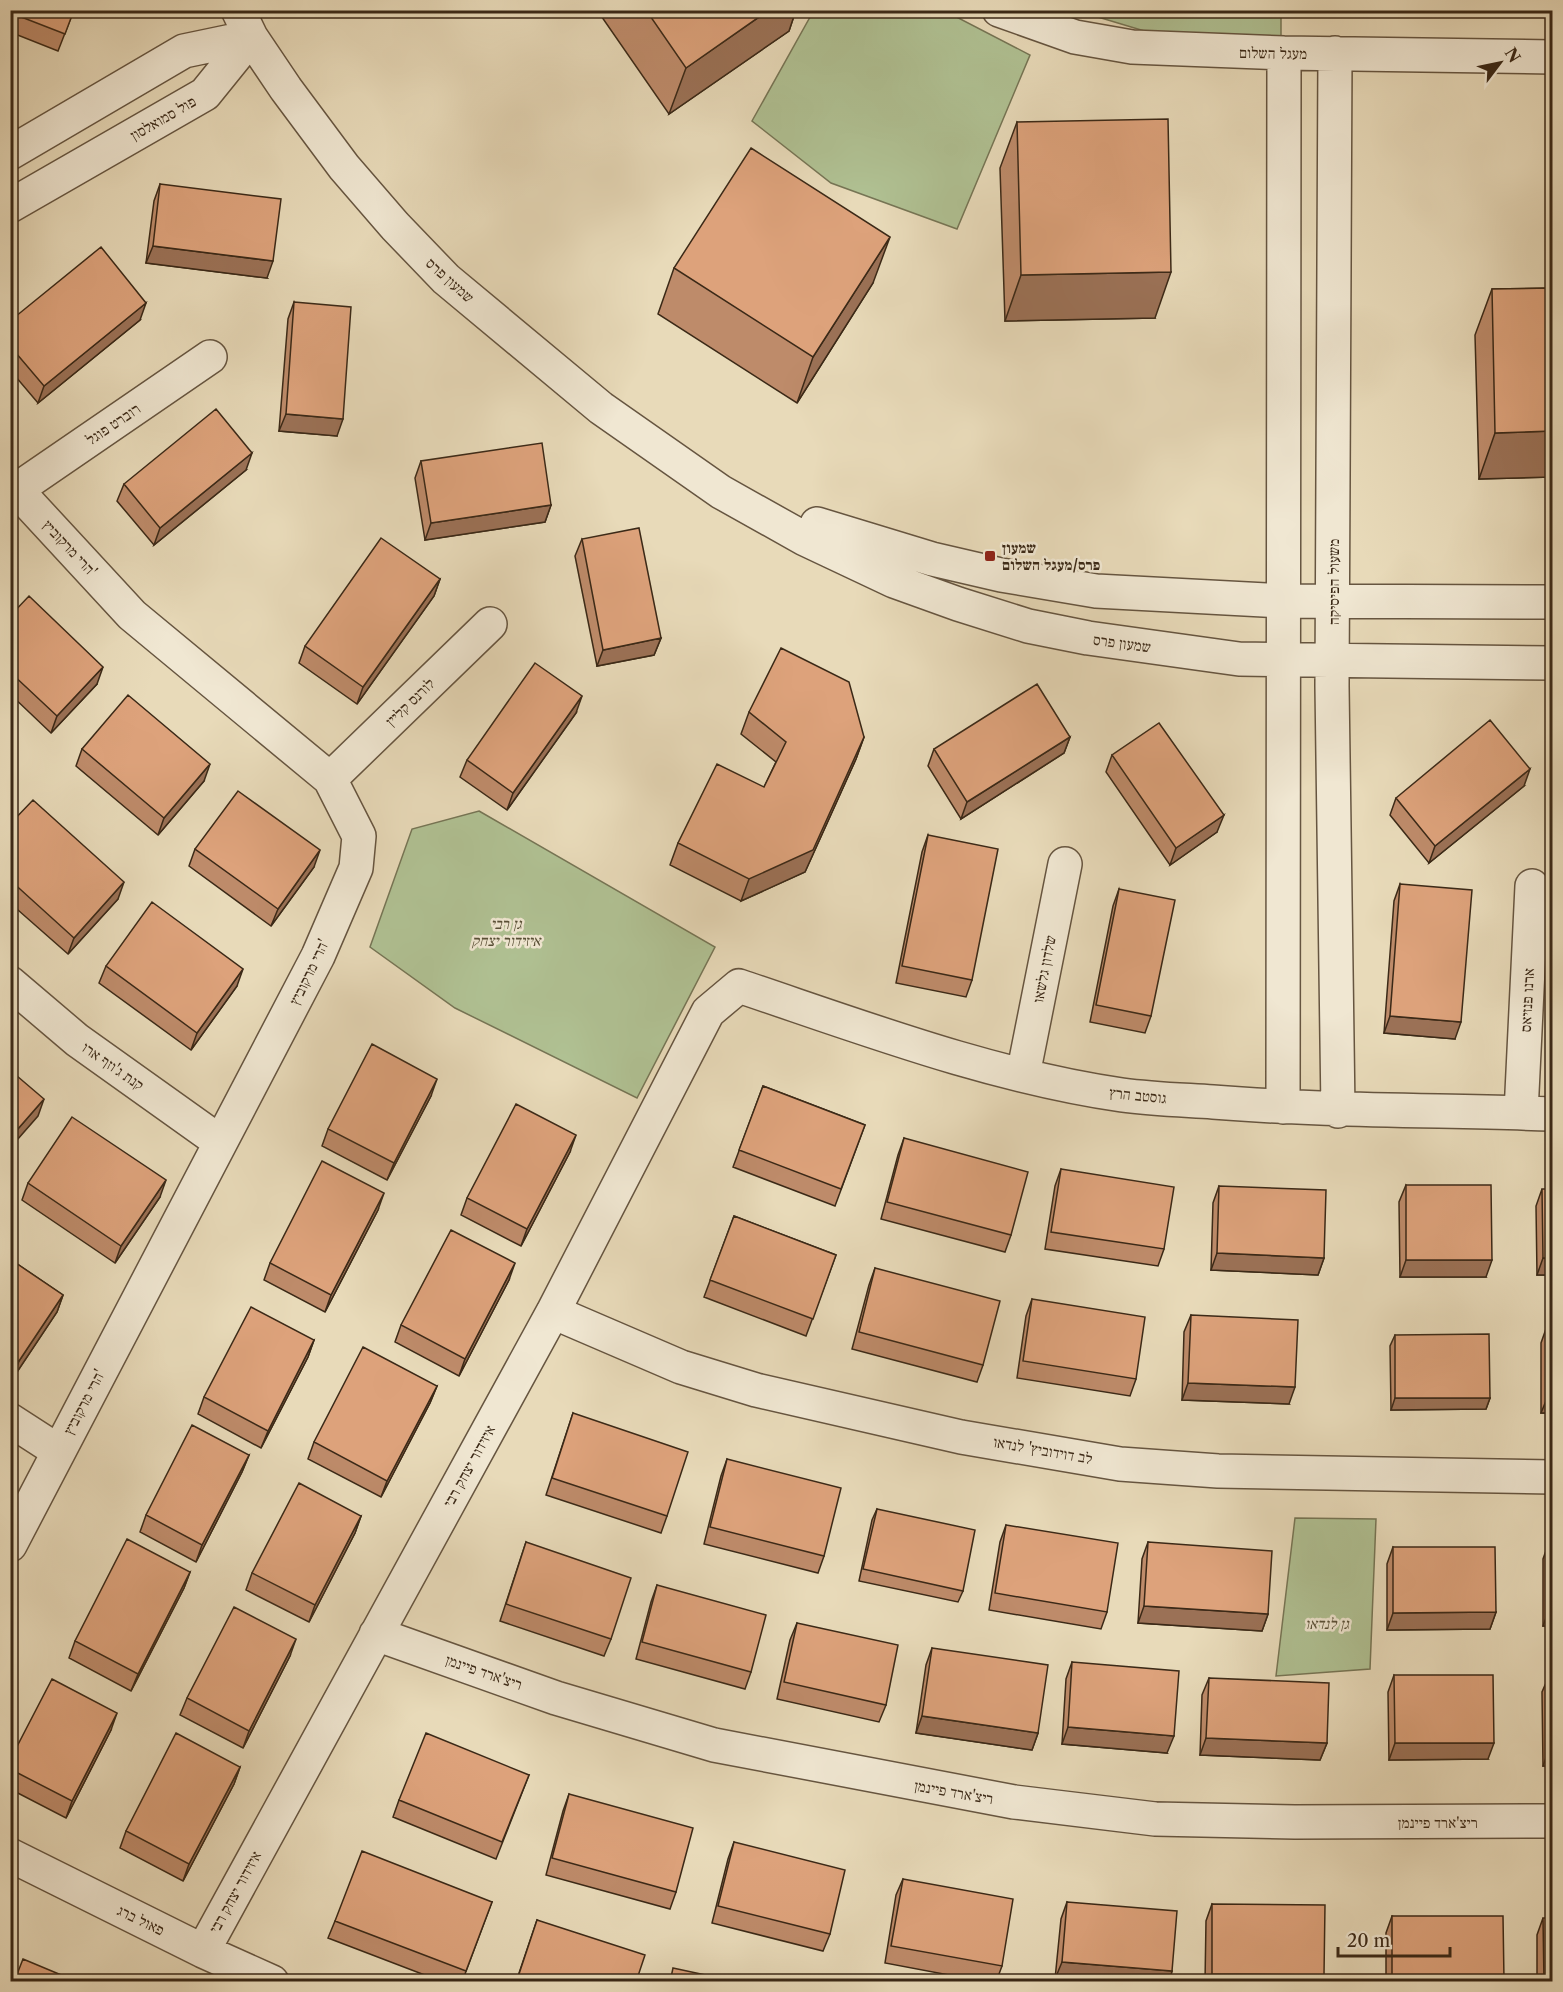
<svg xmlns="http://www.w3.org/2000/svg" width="1563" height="1992" font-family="'Libre Caslon Text','Frank Ruhl Libre',serif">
	<rect width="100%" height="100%" fill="#e8dab9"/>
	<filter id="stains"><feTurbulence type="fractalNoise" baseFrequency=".00333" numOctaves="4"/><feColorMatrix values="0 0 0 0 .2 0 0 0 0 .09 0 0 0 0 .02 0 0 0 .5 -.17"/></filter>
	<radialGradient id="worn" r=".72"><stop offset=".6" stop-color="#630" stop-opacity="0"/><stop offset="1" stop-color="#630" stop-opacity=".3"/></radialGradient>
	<path fill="#b0c193" stroke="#767555" stroke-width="1.5" d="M 814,10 L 945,11 L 1030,55 L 957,229 L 831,183 L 752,121 Z
		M 1078,11 L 1281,11 L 1281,38 L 1151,33 Z
		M 479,811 L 715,947 L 637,1098 L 455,1008 L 370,947 L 412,829 Z
		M 1295,1518 L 1376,1519 L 1370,1669 L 1276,1676 Z"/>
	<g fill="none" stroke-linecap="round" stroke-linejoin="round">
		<defs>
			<path id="minor" d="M 238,10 L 251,37 L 286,89 L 344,167 L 395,226 L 446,279 L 601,408 L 721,492 L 805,539 L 894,581 L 958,604 L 1028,626 L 1088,638 L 1239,659 L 1552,663
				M 999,10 L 1075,37 L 1132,47 L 1284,53 L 1552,57
				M 1335,53 L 1332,686 L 1338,1111
				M 10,153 L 184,51 L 251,37
				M 10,206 L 205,94 L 251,37
				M 10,483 L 132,615 L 330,779 L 359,836 L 356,868 L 318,956 L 10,1545
				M 16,490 L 210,357
				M 817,524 L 932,559 L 1001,575 L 1096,591 L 1284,601 L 1552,602
				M 330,779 L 490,624
				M 10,983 L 77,1040 L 220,1142
				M 1023,1075 L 1065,864
				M 1283,1107 L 1284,53
				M 1521,1113 L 1532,886
				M 553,1312 L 681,1367 L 756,1390 L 961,1437 L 1120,1464 L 1218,1471 L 1552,1477
				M 10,1420 L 58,1451
				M 376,1634 L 556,1698 L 714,1745 L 1014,1802 L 1155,1819 L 1295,1822 L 1552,1821
				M 10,1855 L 203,1951 L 272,1982
				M 203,1951 L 553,1312 L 708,1012 L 739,986 C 864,1028 991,1076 1122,1095 C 1152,1099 1183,1100 1213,1102 C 1326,1111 1439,1110 1552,1114"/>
		</defs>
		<use href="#minor" stroke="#665540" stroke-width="36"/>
		<use href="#minor" stroke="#f0e7d2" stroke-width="33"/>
	</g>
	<path fill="#be8b6a" stroke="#3b2917" stroke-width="1.5" d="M 74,10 L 58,51 L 10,32 L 11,13 Z
		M 597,10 L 796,10 L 789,31 L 669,114 Z
		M 1017,122 L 1155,318 L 1005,321 L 1000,168 Z
		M 160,184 L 267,278 L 146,263 L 154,201 Z
		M 674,268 L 873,283 L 797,403 L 658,314 Z
		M 1552,288 L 1552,477 L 1479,479 L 1475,335 L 1492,289 Z
		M 294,302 L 337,436 L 279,431 L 288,319 Z
		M 140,320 L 38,403 L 10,370 L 10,321 Z
		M 421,461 L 551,505 L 545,522 L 425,540 L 415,478 Z
		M 246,470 L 154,545 L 117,501 L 124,484 Z
		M 582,539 L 661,638 L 654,655 L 597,666 L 575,556 Z
		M 440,579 L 434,596 L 357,704 L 299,663 L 305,646 Z
		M 10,616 L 97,684 L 51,733 L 10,694 Z
		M 749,712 L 864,737 L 856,759 L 805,872 L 741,901 L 670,865 L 678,843 L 764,787 L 776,762 L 741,734 Z
		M 576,713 L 507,810 L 460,777 L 467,760 Z
		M 1070,737 L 1064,753 L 961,819 L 928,766 L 934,749 Z
		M 82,749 L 204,781 L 158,835 L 76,766 Z
		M 1112,755 L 1217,832 L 1170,865 L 1106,772 Z
		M 1524,786 L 1429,863 L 1390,815 L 1396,798 Z
		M 10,824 L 118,899 L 68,954 L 10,903 Z
		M 928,835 L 972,980 L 966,997 L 896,983 L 922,852 Z
		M 195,849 L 314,867 L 271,926 L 189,866 Z
		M 1400,884 L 1455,1039 L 1384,1033 L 1394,901 Z
		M 1119,889 L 1151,1016 L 1145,1033 L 1090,1022 L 1113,906 Z
		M 106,966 L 237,986 L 191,1050 L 99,983 Z
		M 763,1086 L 865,1125 L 835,1206 L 733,1167 Z
		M 431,1096 L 387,1180 L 322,1146 L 328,1129 Z
		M 904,1138 L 1011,1235 L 1005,1252 L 881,1219 L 898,1155 Z
		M 570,1152 L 521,1246 L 461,1215 L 467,1198 Z
		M 1061,1169 L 1164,1249 L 1158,1266 L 1045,1249 L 1055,1186 Z
		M 28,1183 L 160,1197 L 115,1263 L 22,1200 Z
		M 1406,1185 L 1486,1277 L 1400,1277 L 1399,1202 Z
		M 1219,1186 L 1324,1258 L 1318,1275 L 1211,1270 L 1213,1203 Z
		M 1542,1189 L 1552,1275 L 1537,1275 L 1536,1206 Z
		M 378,1210 L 325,1312 L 264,1280 L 270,1263 Z
		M 734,1216 L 836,1255 L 806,1336 L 704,1297 Z
		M 10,1259 L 63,1295 L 57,1312 L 13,1378 L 10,1376 Z
		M 875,1268 L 983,1365 L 977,1382 L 852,1349 L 869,1285 Z
		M 509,1280 L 459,1376 L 395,1342 L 401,1325 Z
		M 1032,1299 L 1136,1379 L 1130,1396 L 1017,1378 L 1026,1316 Z
		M 1191,1315 L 1289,1404 L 1182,1400 L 1184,1332 Z
		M 1547,1326 L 1552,1326 L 1552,1413 L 1541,1413 L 1541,1343 Z
		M 1395,1335 L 1490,1398 L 1486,1409 L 1391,1410 L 1390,1346 Z
		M 314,1340 L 308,1357 L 261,1448 L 198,1414 L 204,1397 Z
		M 437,1386 L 430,1403 L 381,1497 L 308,1459 L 314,1442 Z
		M 573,1413 L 667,1516 L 661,1533 L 546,1495 Z
		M 249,1455 L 242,1472 L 196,1562 L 140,1532 L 146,1515 Z
		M 727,1459 L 824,1556 L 818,1573 L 704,1544 L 721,1476 Z
		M 877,1509 L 963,1591 L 958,1602 L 859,1581 L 872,1520 Z
		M 361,1516 L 355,1533 L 309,1622 L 246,1590 L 252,1573 Z
		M 1006,1525 L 1107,1612 L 1101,1629 L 989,1610 L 1000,1542 Z
		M 526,1542 L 611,1639 L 604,1656 L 500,1621 Z
		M 1148,1542 L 1268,1614 L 1262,1631 L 1138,1623 L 1142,1559 Z
		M 1393,1547 L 1496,1612 L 1490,1629 L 1387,1630 L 1387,1564 Z
		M 1552,1547 L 1552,1626 L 1543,1626 L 1543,1559 L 1547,1548 Z
		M 190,1572 L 184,1588 L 131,1691 L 69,1658 L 75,1641 Z
		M 657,1585 L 751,1672 L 745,1689 L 636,1659 L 651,1602 Z
		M 797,1623 L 886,1705 L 879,1722 L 777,1699 L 790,1640 Z
		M 932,1648 L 1038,1733 L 1032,1750 L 916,1733 L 926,1665 Z
		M 290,1656 L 243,1748 L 180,1715 L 187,1698 Z
		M 1072,1662 L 1167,1753 L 1062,1744 L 1066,1679 Z
		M 1394,1675 L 1488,1759 L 1389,1760 L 1388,1692 Z
		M 1549,1676 L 1552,1766 L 1543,1766 L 1542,1692 Z
		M 1209,1678 L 1327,1743 L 1320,1760 L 1200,1755 L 1202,1695 Z
		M 111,1730 L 66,1818 L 10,1789 L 10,1760 Z
		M 240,1767 L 234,1784 L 183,1881 L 120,1848 L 126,1831 Z
		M 529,1775 L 496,1859 L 393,1817 L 399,1800 Z
		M 569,1794 L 676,1892 L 670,1909 L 546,1875 L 563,1811 Z
		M 734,1842 L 830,1934 L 823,1951 L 712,1923 L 728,1859 Z
		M 903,1879 L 1002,1966 L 996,1982 L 986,1982 L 885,1963 L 896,1895 Z
		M 492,1902 L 462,1982 L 443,1982 L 328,1938 L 335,1921 Z
		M 1067,1902 L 1172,1971 L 1169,1982 L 1089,1982 L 1055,1979 L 1061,1919 Z
		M 1212,1904 L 1324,1975 L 1322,1982 L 1205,1982 L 1206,1921 Z
		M 1392,1916 L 1503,1982 L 1386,1982 L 1386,1933 Z
		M 1543,1918 L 1552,1982 L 1537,1982 L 1537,1935 Z
		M 537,1920 L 636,1982 L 516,1982 Z"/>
	<path fill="#9b7156" stroke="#3b2917" stroke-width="1.5" d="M 769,10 L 796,10 L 789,31 L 669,114 L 686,68 Z
		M 890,237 L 873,283 L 797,403 L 813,357 Z
		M 153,246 L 273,261 L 267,278 L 146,263 Z
		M 1171,272 L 1155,318 L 1005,321 L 1021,275 Z
		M 146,303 L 140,320 L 38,403 L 44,386 Z
		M 286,414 L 343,419 L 337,436 L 279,431 Z
		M 1552,431 L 1552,477 L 1479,479 L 1495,433 Z
		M 252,453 L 246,470 L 154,545 L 160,528 Z
		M 551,505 L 545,522 L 425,540 L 431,523 Z
		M 440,579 L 434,596 L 357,704 L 363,687 Z
		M 661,638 L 654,655 L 597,666 L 603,650 Z
		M 103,667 L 97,684 L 51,733 L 57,716 Z
		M 582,696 L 576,713 L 507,810 L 513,793 Z
		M 864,737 L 856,759 L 805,872 L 741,901 L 749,879 Z
		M 1070,737 L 1064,753 L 961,819 L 967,802 Z
		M 210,764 L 204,781 L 158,835 L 164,818 Z
		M 1530,769 L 1524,786 L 1429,863 L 1435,846 Z
		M 1224,815 L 1217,832 L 1170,865 L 1176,848 Z
		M 320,850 L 314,867 L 271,926 L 278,909 Z
		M 124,882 L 118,899 L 68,954 L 74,938 Z
		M 243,969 L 237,986 L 191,1050 L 197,1033 Z
		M 1390,1016 L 1461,1022 L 1455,1039 L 1384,1033 Z
		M 437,1079 L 431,1096 L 387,1180 L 394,1163 Z
		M 44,1099 L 38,1116 L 10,1148 L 10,1138 Z
		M 576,1135 L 570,1152 L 521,1246 L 527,1229 Z
		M 166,1180 L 160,1197 L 115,1263 L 121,1246 Z
		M 384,1193 L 378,1210 L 325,1312 L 331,1295 Z
		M 1217,1253 L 1324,1258 L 1318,1275 L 1211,1270 Z
		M 1543,1258 L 1552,1258 L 1552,1275 L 1537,1275 Z
		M 1406,1260 L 1492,1260 L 1486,1277 L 1400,1277 Z
		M 515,1263 L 509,1280 L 459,1376 L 465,1359 Z
		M 63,1295 L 57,1312 L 13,1378 L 19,1361 Z
		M 314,1340 L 308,1357 L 261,1448 L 268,1431 Z
		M 1188,1383 L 1295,1387 L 1289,1404 L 1182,1400 Z
		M 437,1386 L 430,1403 L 381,1497 L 387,1481 Z
		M 1548,1396 L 1552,1396 L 1552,1413 L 1541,1413 Z
		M 1395,1398 L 1490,1398 L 1486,1409 L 1391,1410 Z
		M 249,1455 L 242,1472 L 196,1562 L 202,1545 Z
		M 361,1516 L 355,1533 L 309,1622 L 315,1605 Z
		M 190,1572 L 184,1588 L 131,1691 L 138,1674 Z
		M 1144,1606 L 1268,1614 L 1262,1631 L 1138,1623 Z
		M 1496,1612 L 1490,1629 L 1387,1630 L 1393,1613 Z
		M 1547,1615 L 1552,1615 L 1552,1626 L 1543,1626 Z
		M 296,1639 L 290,1656 L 243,1748 L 249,1731 Z
		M 117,1713 L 111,1730 L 66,1818 L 72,1801 Z
		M 922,1716 L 1038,1733 L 1032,1750 L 916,1733 Z
		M 1068,1727 L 1174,1736 L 1167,1753 L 1062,1744 Z
		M 1206,1738 L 1327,1743 L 1320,1760 L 1200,1755 Z
		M 1395,1743 L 1494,1743 L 1488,1759 L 1389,1760 Z
		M 1549,1749 L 1552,1749 L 1552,1766 L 1543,1766 Z
		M 240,1767 L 234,1784 L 183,1881 L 189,1864 Z
		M 1062,1962 L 1172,1971 L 1169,1982 L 1089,1982 L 1055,1979 Z
		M 1212,1974 L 1324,1975 L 1322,1982 L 1209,1982 Z
		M 1392,1980 L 1504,1980 L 1503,1982 L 1392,1982 Z"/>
	<path fill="#dda27b" stroke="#3b2917" stroke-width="1.5" d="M 12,10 L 74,10 L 65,34 L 11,13 Z
		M 646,10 L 769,10 L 686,68 Z
		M 1168,119 L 1171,272 L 1021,275 L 1017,122 Z
		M 751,148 L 890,237 L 813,357 L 674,268 Z
		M 160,184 L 281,199 L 273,261 L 153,246 Z
		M 101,247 L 146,303 L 44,386 L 10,346 L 10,321 Z
		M 1552,288 L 1552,431 L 1495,433 L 1492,289 Z
		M 294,302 L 351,307 L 343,419 L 286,414 Z
		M 216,409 L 252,453 L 160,528 L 124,484 Z
		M 542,443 L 551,505 L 431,523 L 421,461 Z
		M 639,528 L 661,638 L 603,650 L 582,539 Z
		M 381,538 L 440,579 L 363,687 L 305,646 Z
		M 29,596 L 103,667 L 57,716 L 10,672 L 10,616 Z
		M 781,648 L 849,682 L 864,737 L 813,850 L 749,879 L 678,843 L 717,764 L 764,787 L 786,742 L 749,712 Z
		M 535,663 L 582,696 L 513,793 L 467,760 Z
		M 1037,684 L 1070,737 L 967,802 L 934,749 Z
		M 128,695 L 210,764 L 164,818 L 82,749 Z
		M 1490,720 L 1530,769 L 1435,846 L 1396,798 Z
		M 1159,723 L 1224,815 L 1176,848 L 1112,755 Z
		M 238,791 L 320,850 L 278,909 L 195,849 Z
		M 33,800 L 124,882 L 74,938 L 10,880 L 10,824 Z
		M 928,835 L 998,849 L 972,980 L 902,966 Z
		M 1400,884 L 1472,890 L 1461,1022 L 1390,1016 Z
		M 1119,889 L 1175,900 L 1151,1016 L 1096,1005 Z
		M 152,902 L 243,969 L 197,1033 L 106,966 Z
		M 372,1044 L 437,1079 L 394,1163 L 328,1129 Z
		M 10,1070 L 44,1099 L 10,1138 Z
		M 763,1086 L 865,1125 L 841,1189 L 739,1150 Z
		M 516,1104 L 576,1135 L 527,1229 L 467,1198 Z
		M 72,1117 L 166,1180 L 121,1246 L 28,1183 Z
		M 904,1138 L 1028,1172 L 1011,1235 L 887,1202 Z
		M 322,1161 L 384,1193 L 331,1295 L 270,1263 Z
		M 1061,1169 L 1174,1187 L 1164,1249 L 1051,1232 Z
		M 1406,1185 L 1491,1185 L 1492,1260 L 1406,1260 Z
		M 1219,1186 L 1326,1190 L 1324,1258 L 1217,1253 Z
		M 1542,1189 L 1552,1189 L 1552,1258 L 1543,1258 Z
		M 734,1216 L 836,1255 L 813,1319 L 710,1280 Z
		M 451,1230 L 515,1263 L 465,1359 L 401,1325 Z
		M 10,1259 L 63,1295 L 19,1361 L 10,1355 Z
		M 875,1268 L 1000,1301 L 983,1365 L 859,1332 Z
		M 1032,1299 L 1145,1317 L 1136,1379 L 1023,1361 Z
		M 251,1307 L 314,1340 L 268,1431 L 204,1397 Z
		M 1191,1315 L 1298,1320 L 1295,1387 L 1188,1383 Z
		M 1547,1326 L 1552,1326 L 1552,1396 L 1548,1396 Z
		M 1489,1334 L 1490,1398 L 1395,1398 L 1395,1335 Z
		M 363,1347 L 437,1386 L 387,1481 L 314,1442 Z
		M 573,1413 L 688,1452 L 667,1516 L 552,1478 Z
		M 192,1425 L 249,1455 L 202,1545 L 146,1515 Z
		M 727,1459 L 841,1488 L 824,1556 L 710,1527 Z
		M 299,1483 L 361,1516 L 315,1605 L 252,1573 Z
		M 877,1509 L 975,1530 L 963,1591 L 863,1569 Z
		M 1006,1525 L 1118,1543 L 1107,1612 L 995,1593 Z
		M 127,1539 L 190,1572 L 138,1674 L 75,1641 Z
		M 526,1542 L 631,1578 L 611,1639 L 506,1604 Z
		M 1148,1542 L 1272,1551 L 1268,1614 L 1144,1606 Z
		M 1393,1547 L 1495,1547 L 1496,1612 L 1393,1613 Z
		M 1552,1547 L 1552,1615 L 1547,1615 L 1547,1548 Z
		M 657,1585 L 766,1615 L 751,1672 L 642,1642 Z
		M 234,1607 L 296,1639 L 249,1731 L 187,1698 Z
		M 797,1623 L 898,1645 L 886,1705 L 784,1682 Z
		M 932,1648 L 1048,1665 L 1038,1733 L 922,1716 Z
		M 1072,1662 L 1179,1671 L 1174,1736 L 1068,1727 Z
		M 1394,1675 L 1493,1675 L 1494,1743 L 1395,1743 Z
		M 1549,1676 L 1552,1676 L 1552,1749 L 1549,1749 Z
		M 1209,1678 L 1329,1683 L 1327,1743 L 1206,1738 Z
		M 52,1679 L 117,1713 L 72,1801 L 10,1769 L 10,1760 Z
		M 176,1733 L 240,1767 L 189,1864 L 126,1831 Z
		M 426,1733 L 529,1775 L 502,1842 L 399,1800 Z
		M 569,1794 L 693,1828 L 676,1892 L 552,1858 Z
		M 734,1842 L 845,1870 L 830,1934 L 718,1906 Z
		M 362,1851 L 492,1902 L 466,1971 L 335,1921 Z
		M 903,1879 L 1013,1899 L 1002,1966 L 891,1946 Z
		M 1067,1902 L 1177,1911 L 1172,1971 L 1062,1962 Z
		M 1212,1904 L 1325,1905 L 1324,1975 L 1212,1974 Z
		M 1392,1916 L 1503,1916 L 1504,1980 L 1392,1980 Z
		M 1543,1918 L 1552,1918 L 1552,1982 L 1544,1982 Z
		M 537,1920 L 645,1955 L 636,1982 L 521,1982 L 517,1980 Z
		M 23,1959 L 78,1982 L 14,1982 Z
		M 673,1968 L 738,1982 L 670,1982 Z"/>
	<rect fill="#8f2418" stroke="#f0e7d2" stroke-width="2" x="984" y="550" width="12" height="12" rx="3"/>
	<g text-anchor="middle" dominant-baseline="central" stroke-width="5" stroke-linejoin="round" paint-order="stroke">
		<g font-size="15" fill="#3b2917" stroke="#f0e7d2">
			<text transform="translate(1273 53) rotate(1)">מעגל השלום</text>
			<text transform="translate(163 118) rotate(-30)">פול סמואלסון</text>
			<text transform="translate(450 280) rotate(42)">שמעון פרס</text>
			<text transform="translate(113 424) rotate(-34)">רוברט פוגל</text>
			<text transform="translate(70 548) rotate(47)">הרי מרקוביץ'</text>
			<text transform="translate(1333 582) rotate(-90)">משעול הפיסיקה</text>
			<text transform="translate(1122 643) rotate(8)">שמעון פרס</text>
			<text transform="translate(410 702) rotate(-44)">לורנס קליין</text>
			<text transform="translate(1044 969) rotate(-79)">שלדון גלשאו</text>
			<text transform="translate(309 972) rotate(-64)">הרי מרקוביץ'</text>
			<text transform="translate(1527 1000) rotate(-87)">ארנו פנזיאס</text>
			<text transform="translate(113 1066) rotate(35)">קנת ג'וזף ארו</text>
			<text transform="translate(1138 1095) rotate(6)">גוסטב הרץ</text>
			<text transform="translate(84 1402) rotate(-62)">הרי מרקוביץ'</text>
			<text transform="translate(1043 1450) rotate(10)">לב דוידוביץ' לנדאו</text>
			<text transform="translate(469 1466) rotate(-61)">איזידור יצחק רבי</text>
			<text transform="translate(484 1672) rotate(19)">ריצ'ארד פיינמן</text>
			<text transform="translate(954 1792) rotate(10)">ריצ'ארד פיינמן</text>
			<text x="1438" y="1822">ריצ'ארד פיינמן</text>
			<text transform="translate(235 1892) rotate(-61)">איזידור יצחק רבי</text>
			<text transform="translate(141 1920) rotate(26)">פאול ברג</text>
		</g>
		<g font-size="15" font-weight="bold" fill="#3b2917" stroke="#f0e7d2" text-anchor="start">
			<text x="1002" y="547">שמעון<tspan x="1002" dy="17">פרס/מעגל השלום</tspan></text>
		</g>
		<g font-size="15" font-style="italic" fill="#584f36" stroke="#f0e7d2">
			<text x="506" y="923">גן רבי<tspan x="506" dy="17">איזידור יצחק</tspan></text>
			<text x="1327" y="1623">גן לנדאו</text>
		</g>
	</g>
	<rect width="1563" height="1992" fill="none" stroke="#e8dab9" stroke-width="36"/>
	<rect x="12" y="12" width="1539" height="1968" fill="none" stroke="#3b2917" stroke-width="3"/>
	<rect x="18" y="18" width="1527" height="1956" fill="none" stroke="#3b2917" stroke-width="1.5"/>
	<g transform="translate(1500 63) rotate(58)" stroke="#f0e7d2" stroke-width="4.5" paint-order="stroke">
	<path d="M0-4.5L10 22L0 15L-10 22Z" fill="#3b2917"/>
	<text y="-9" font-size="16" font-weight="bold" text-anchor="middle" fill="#3b2917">N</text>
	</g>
	<path d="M1338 1947v9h112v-9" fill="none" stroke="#3b2917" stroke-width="3"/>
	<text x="1347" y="1947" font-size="18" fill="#3b2917" stroke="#f0e7d2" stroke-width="4.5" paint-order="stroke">20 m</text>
	<rect width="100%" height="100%" filter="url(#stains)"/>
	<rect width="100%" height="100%" fill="url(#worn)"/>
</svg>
